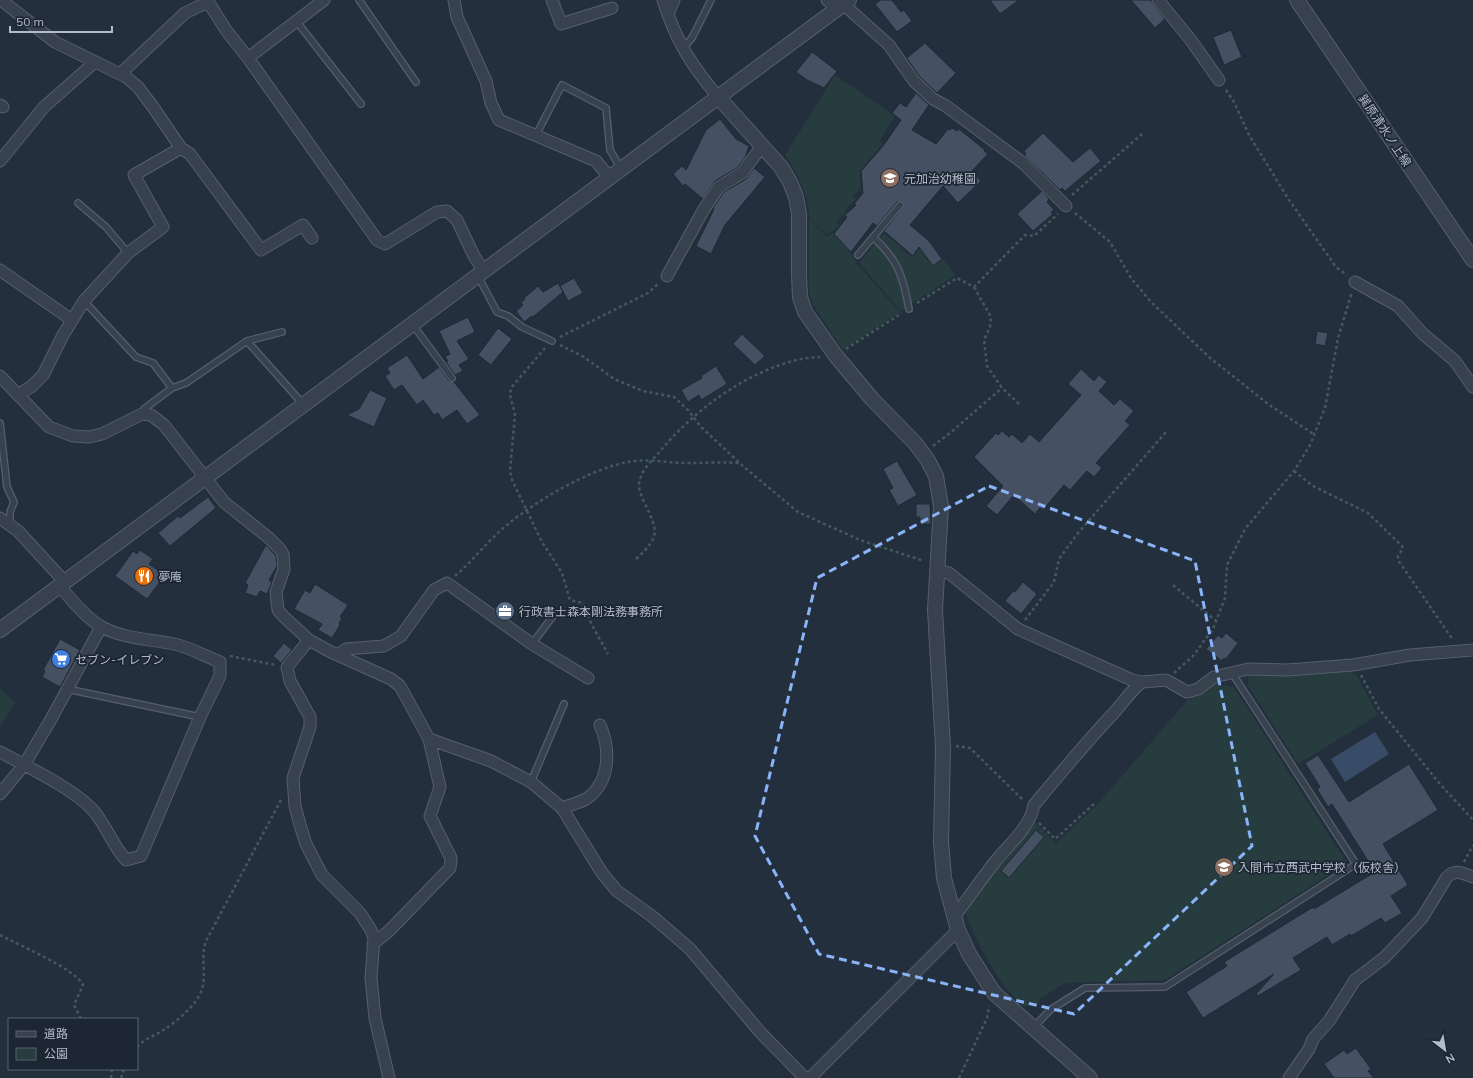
<svg xmlns="http://www.w3.org/2000/svg" width="1473" height="1078" font-family="Mulish,'Noto Sans JP',sans-serif">
	<rect width="100%" height="100%" fill="#242f3e"/>
	<path fill="#263c3f" d="M 835,75 L 895,116 L 880,140 L 882,145 L 860,171 L 861,188 L 853,196 L 856,199 L 845,210 L 846,213 L 836,221 L 839,226 L 827,235 L 810,219 L 806,196 L 799,178 L 785,155 Z
		M 809,219 L 827,237 L 833,233 L 850,252 L 857,264 L 900,312 L 843,350 L 813,305 L 809,294 Z
		M 884,233 L 912,257 L 928,240 L 956,275 L 901,311 L 859,263 Z
		M 1349,671 L 1357,675 L 1378,715 L 1298,764 L 1247,684 L 1249,674 Z
		M 1215,683 L 1231,687 L 1233,686 L 1347,863 L 1165,980 L 1065,983 L 1038,1000 L 1040,1003 L 1034,1006 L 1022,1006 C 994,976 982,953 966,915 L 972,901 L 1034,822 L 1056,843 L 1097,805 L 1191,696 L 1203,693 Z
		M 0,689 L 15,702 L 0,728 Z"/>
	<path fill="#394c67" d="M 1375,732 L 1389,754 L 1345,782 L 1331,759 Z"/>
	<path fill="#455162" stroke="#1f2835" d="M 881,0 L 892,0 L 901,12 L 904,10 L 912,21 L 897,32 L 875,4 Z
		M 990,0 L 1019,0 L 1000,14 Z
		M 1131,0 L 1150,0 L 1165,19 L 1155,28 Z
		M 1231,30 L 1242,57 L 1224,65 L 1213,37 Z
		M 925,43 L 956,73 L 937,93 L 919,76 L 907,58 Z
		M 812,52 L 837,71 L 824,88 L 807,80 L 796,72 Z
		M 916,93 L 929,105 L 912,130 L 936,144 L 948,129 L 950,130 L 952,128 L 957,131 L 959,129 L 985,150 L 984,151 L 988,154 L 972,171 L 981,181 L 958,203 L 943,186 L 910,225 L 929,241 L 942,259 L 933,266 L 919,247 L 913,256 L 884,231 L 903,207 L 904,204 L 901,201 L 897,202 L 877,226 L 873,223 L 851,252 L 834,234 L 847,217 L 845,215 L 856,205 L 854,204 L 863,193 L 861,171 L 883,146 L 901,120 L 892,113 L 900,103 L 906,107 Z
		M 720,119 L 736,139 L 749,146 L 745,158 L 737,168 L 715,181 L 703,199 L 685,184 L 683,186 L 673,174 L 682,166 L 686,170 L 706,130 Z
		M 1043,133 L 1073,162 L 1090,148 L 1101,161 L 1065,191 L 1062,188 L 1060,190 L 1024,155 L 1026,154 L 1024,151 Z
		M 754,168 L 765,177 L 725,225 L 711,254 L 696,246 L 714,209 L 713,208 L 724,192 L 746,179 Z
		M 1042,191 L 1049,199 L 1047,202 L 1054,210 L 1051,212 L 1053,214 L 1033,231 L 1017,214 Z
		M 574,278 L 583,293 L 568,301 L 560,286 Z
		M 558,283 L 563,292 L 533,317 L 532,316 L 524,322 L 516,311 L 523,305 L 521,303 L 525,299 L 524,298 L 538,286 L 543,292 Z
		M 468,317 L 475,332 L 457,341 L 469,359 L 459,365 L 463,371 L 455,375 L 446,362 L 448,361 L 445,357 L 450,354 L 439,331 Z
		M 498,328 L 512,339 L 491,365 L 478,355 Z
		M 1317,331 L 1328,333 L 1325,346 L 1315,344 Z
		M 742,334 L 765,356 L 755,365 L 733,344 Z
		M 407,355 L 423,379 L 439,367 L 449,381 L 454,382 L 480,415 L 467,424 L 457,410 L 442,420 L 438,413 L 434,415 L 423,400 L 417,405 L 402,385 L 394,390 L 385,376 L 390,373 L 387,368 Z
		M 716,366 L 727,384 L 701,400 L 699,395 L 688,402 L 681,390 L 702,378 L 701,376 Z
		M 1081,369 L 1094,381 L 1099,375 L 1107,382 L 1099,391 L 1114,405 L 1120,399 L 1134,411 L 1125,421 L 1130,425 L 1096,463 L 1102,468 L 1094,477 L 1087,471 L 1070,490 L 1064,485 L 1043,510 L 1040,508 L 1035,514 L 1014,495 L 997,515 L 986,506 L 1003,486 L 974,457 L 996,433 L 998,435 L 1002,431 L 1009,437 L 1012,434 L 1022,443 L 1030,434 L 1039,442 L 1081,395 L 1068,384 Z
		M 370,390 L 387,398 L 374,427 L 347,415 L 359,409 Z
		M 897,461 L 917,495 L 898,506 L 889,490 L 893,488 L 883,469 Z
		M 208,497 L 216,508 L 170,546 L 158,533 L 178,516 L 180,518 Z
		M 916,504 L 930,504 L 931,524 L 920,524 L 920,517 L 916,517 Z
		M 266,545 L 276,556 L 277,566 L 269,580 L 272,582 L 267,594 L 260,591 L 257,597 L 245,593 L 248,585 L 245,583 Z
		M 140,550 L 153,559 L 149,564 L 165,575 L 147,599 L 115,576 L 133,551 L 137,554 Z
		M 1023,582 L 1037,594 L 1021,614 L 1005,601 L 1013,591 L 1015,592 Z
		M 315,584 L 348,605 L 340,617 L 342,618 L 339,624 L 340,625 L 332,638 L 318,630 L 322,624 L 294,609 L 305,590 L 310,593 Z
		M 1226,633 L 1238,643 L 1226,659 L 1224,658 L 1222,661 L 1206,649 L 1218,635 L 1222,638 Z
		M 60,639 L 80,650 L 60,687 L 42,677 L 45,671 L 43,670 Z
		M 284,643 L 292,650 L 281,663 L 273,656 Z
		M 1318,755 L 1349,802 L 1409,764 L 1438,810 L 1383,844 L 1408,885 L 1391,896 L 1402,913 L 1385,923 L 1381,918 L 1351,936 L 1350,934 L 1332,945 L 1327,937 L 1293,958 L 1301,970 L 1258,996 L 1256,994 L 1274,974 L 1203,1018 L 1186,992 L 1227,966 L 1224,962 L 1313,907 L 1314,909 L 1375,872 L 1332,804 L 1328,807 L 1317,789 L 1320,787 L 1305,763 Z
		M 1036,830 L 1044,837 L 1009,878 L 1001,871 Z
		M 1356,1048 L 1371,1069 L 1368,1071 L 1374,1078 L 1334,1078 L 1324,1064 L 1344,1050 L 1347,1054 Z"/>
	<g fill="none" stroke-linecap="round" stroke-linejoin="round">
		<defs>
			<path id="service" d="M 359,0 L 416,82
				M 297,22 L 361,104
				M 683,48 L 692,38 L 711,0
				M 536,135 L 562,85 L 606,108 L 610,150 L 621,169
				M 78,203 L 106,227 L 128,253
				M 873,237 C 898,260 903,276 909,309
				M 858,255 L 900,205
				M 478,276 L 497,312 L 508,316 L 522,327 L 552,341
				M 84,301 L 136,357 L 153,363 L 172,388
				M 413,325 L 452,378
				M 247,341 L 303,404
				M 142,414 L 144,409 L 172,388 L 186,383 L 247,341 L 282,332
				M 0,423 L 7,487 L 14,502 L 10,512 L 10,524
				M 532,644 L 553,616
				M 67,689 L 200,717
				M 531,782 L 564,704
				M 1034,1027 L 1050,1010 L 1085,988 L 1165,987 L 1356,864 L 1232,673"/>
			<path id="minor" d="M 1,0 L 55,42 L 126,77 L 138,87 L 153,107 L 181,148 L 190,154 L 261,250 L 303,225 L 312,238
				M 207,0 L 226,30 L 248,58 L 377,240 L 385,244 L 437,212 L 447,211 L 457,220 L 474,256 L 484,271
				M 454,0 L 457,17 L 486,81 L 491,103 L 499,120 L 596,161 L 610,178
				M 552,0 L 561,24 L 612,8
				M 663,0 C 676,41 691,65 719,98
				M 827,0 L 837,9
				M 1158,0 L 1190,39 L 1219,80
				M 843,4 L 889,45 L 914,81 L 933,99 L 946,106 L 1023,163 L 1066,206
				M 668,14 L 674,0
				M 248,58 L 324,0
				M 120,74 L 185,13 L 208,2
				M 0,105 L 3,107
				M 0,161 L 44,107 L 95,62
				M 0,270 L 72,320
				M 667,276 L 704,209 L 719,187 L 742,173 L 762,146
				M 1355,282 L 1398,306 L 1423,334 L 1455,361 L 1473,387
				M 0,376 L 49,427 L 73,436 L 89,437 L 102,434 L 142,414 L 151,415 L 164,425 L 224,502 L 269,538 L 280,549 L 283,554 L 284,569 L 276,592 L 278,610 L 283,616 L 309,640 L 331,652 L 391,679 L 400,686 L 429,739 L 491,761 L 531,782 L 562,808 L 602,873 L 617,891 L 653,917 L 690,949 L 760,1032 L 804,1077
				M 18,395 L 32,386 L 43,375 L 63,335 L 84,301 L 128,253 L 163,227 L 134,175 L 181,148
				M 0,518 L 18,531 L 65,582
				M 937,571 L 949,573 L 1018,629 L 1132,680 L 1142,682 L 1166,680 L 1187,692 L 1198,689 L 1214,677 L 1248,669 L 1287,670 L 1353,665 L 1410,655 L 1473,650
				M 309,640 L 287,667 L 290,681 L 310,717 L 310,727 L 293,778 L 295,806 L 300,825 L 306,844 L 322,875 L 360,913 L 371,930 L 374,938 L 371,978 L 375,1018 L 389,1078
				M 339,654 L 346,649 L 384,646 L 401,636 L 434,590 L 447,583 L 532,644 L 588,678
				M 0,752 C 26,766 72,788 92,809 C 106,824 112,845 126,860 L 141,856 L 200,717 L 220,676 L 220,662 C 205,656 189,647 174,644 C 150,639 124,639 102,627 C 86,618 71,600 60,586
				M 0,794 L 24,765 L 50,721 L 101,627
				M 562,808 C 569,805 579,803 586,799 C 610,783 611,750 600,725
				M 955,916 C 968,898 981,880 994,863 C 1008,845 1030,828 1034,805 C 1059,775 1083,746 1109,718 C 1121,706 1129,692 1142,682
				M 373,944 L 389,931 L 450,868 L 451,858 L 430,816 L 440,787 L 429,739
				M 804,1078 L 812,1076 L 958,930
				M 1289,1078 L 1309,1049 L 1313,1039 L 1329,1021 L 1355,980 L 1384,958 L 1422,918 L 1447,877 C 1456,868 1463,874 1473,877"/>
			<path id="tertiary" d="M 1297,0 L 1473,260
				M 719,98 L 781,167 L 790,182 L 796,197 L 799,214 L 799,275 L 800,297 L 805,312 L 836,356 L 872,399 L 915,443 L 927,459 L 936,476 L 941,506 L 935,610 L 943,747 L 941,842 L 944,878 L 958,930 L 969,954 L 994,993 L 1090,1078
				M 0,630 L 849,0"/>
		</defs>
		<use href="#service" stroke="#565f6c" stroke-width="8"/>
		<use href="#minor" stroke="#565f6c" stroke-width="13"/>
		<use href="#tertiary" stroke="#565f6c" stroke-width="16"/>
		<path stroke="#44595c" stroke-width="2.5" stroke-dasharray="3 3" stroke-linecap="butt" d="M 1226,90 L 1234,102 L 1249,135 L 1289,200 L 1336,267 L 1347,275
			M 1072,195 L 1142,134
			M 1075,213 L 1110,242 L 1131,278 L 1151,302 L 1209,357 L 1268,404 L 1315,435
			M 974,287 L 991,317 L 990,327 L 984,340 L 987,366 L 1002,388 L 1020,405
			M 917,303 L 957,278 L 974,287 L 1025,235 L 1034,236 L 1058,214
			M 560,337 L 648,293 L 659,283
			M 560,345 L 584,357 L 614,379 L 643,391 L 674,397 L 688,410 L 701,427 L 744,467 L 798,512 L 860,540 L 924,561
			M 545,348 L 511,388 L 510,395 L 515,414 L 510,471 L 512,480 L 542,542 L 562,573 L 570,600 L 583,603 L 592,625 L 608,654
			M 846,349 L 902,313
			M 933,446 L 950,433 L 1002,388
			M 1294,471 L 1313,486 L 1368,513 L 1402,546 L 1403,548 L 1398,556 L 1398,560 L 1453,640
			M 636,559 C 661,536 658,531 644,502 C 642,497 639,491 639,485 C 640,470 653,460 661,450 C 695,410 742,375 793,361 C 802,358 811,358 820,357
			M 455,576 C 474,560 488,540 507,525 C 537,500 590,469 628,462 C 648,458 667,463 688,463 C 705,463 722,462 740,463
			M 1173,585 L 1216,621
			M 1025,620 L 1054,582 L 1059,559 L 1078,533 L 1166,432
			M 230,656 L 276,665
			M 1174,673 L 1193,656 L 1213,629 L 1225,598 L 1227,565 L 1245,529 L 1294,471 L 1310,445 L 1325,408 L 1338,338 L 1352,292
			M 1361,675 L 1379,709 L 1440,784 L 1473,820
			M 956,746 L 970,748 L 1023,800
			M 1039,823 L 1055,839 L 1094,804
			M 1464,862 L 1473,845
			M 0,935 C 17,944 77,970 83,985 L 74,1005 L 81,1019
			M 137,1047 C 144,1039 156,1035 165,1029 C 178,1020 197,1005 202,989 C 207,973 200,957 206,941 L 282,798
			M 111,1078 L 112,1069
			M 121,1078 L 124,1069
			M 959,1078 L 987,1018 L 989,1006"/>
		<use href="#service" stroke="#38414e" stroke-width="5.5"/>
		<use href="#minor" stroke="#38414e" stroke-width="11"/>
		<use href="#tertiary" stroke="#38414e" stroke-width="14"/>
	</g>
	<path fill="none" stroke="#8ab4f8" stroke-width="3" stroke-dasharray="8 5" stroke-linejoin="round" d="M 989,486 L 1195,561 L 1252,846 L 1074,1014 L 819,954 L 755,836 L 817,578 Z"/>
	<defs>
		<symbol id="school-disc" viewBox="-11 -11 22 22"><circle r="9.5" fill="#8d6e63" stroke="#1d2633"/><path d="M0-5L7-2L0 1L-7-2ZM-4 1L0 2.5L4 1V4Q0 6-4 4Z" fill="#fff"/></symbol>
		<symbol id="restaurant-disc" viewBox="-11 -11 22 22"><circle r="9.5" fill="#e8710a" stroke="#1d2633"/><path d="M-5-6h1v4h1v-4h1v4h1v-4h1v5L-1.5 .5V6h-2V.5L-5-1ZM5-6V6H3V1.5H1.5Q1.5-4 5-6Z" fill="#fff"/></symbol>
		<symbol id="office-disc" viewBox="-11 -11 22 22"><circle r="9.5" fill="#5c6f8a" stroke="#1d2633"/><path d="M-6-3h4V-5.5h4V-3h4V5H-6ZM-1-4.5V-3h2v-1.5ZM-6 0V1H6V0Z" fill="#fff"/></symbol>
		<symbol id="supermarket-disc" viewBox="-11 -11 22 22"><circle r="9.5" fill="#3f7fe0" stroke="#1d2633"/><path d="M-6-5.5h2.5l.6 2H6L4.5 2H-2.5L-4.4-4H-6ZM-1.5 3.2a1.3 1.3 0 1 0 .1 0ZM3 3.2a1.3 1.3 0 1 0 .1 0Z" fill="#fff"/></symbol>
	</defs>
	<g fill-rule="evenodd">
		<use href="#school-disc" x="879" y="167" width="22" height="22"/>
		<use href="#restaurant-disc" x="133" y="565" width="22" height="22"/>
		<use href="#office-disc" x="494" y="600" width="22" height="22"/>
		<use href="#supermarket-disc" x="50" y="648" width="22" height="22"/>
		<use href="#school-disc" x="1213" y="856" width="22" height="22"/>
	</g>
	<g text-anchor="middle" dominant-baseline="central" stroke-width="3.5" stroke-linejoin="round" paint-order="stroke">
		<g font-size="12" fill="#b4bcc9" stroke="#1d2633">
			<text transform="translate(1385 130) rotate(56)">巽原清水ノ上線</text>
		</g>
		<g font-size="12" fill="#b4bcc9" stroke="#1d2633" text-anchor="start">
			<text x="904" y="178">元加治幼稚園</text>
			<text x="158" y="576">夢庵</text>
			<text x="519" y="611">行政書士森本剛法務事務所</text>
			<text x="75" y="659">セブン-イレブン</text>
			<text x="1238" y="867">入間市立西武中学校（仮校舎）</text>
		</g>
	</g>
	<rect x="8" y="1018" width="130" height="52" fill="#1d2633" stroke="#59626f"/>
	<rect x="16" y="1031" width="20" height="6" fill="#38414e" stroke="#59626f"/>
	<text x="44" y="1038" font-size="12" fill="#b4bcc9">道路</text>
	<rect x="16" y="1048" width="20" height="12" fill="#263c3f" stroke="#59626f"/>
	<text x="44" y="1058" font-size="12" fill="#b4bcc9">公園</text>
	<g transform="translate(1445 1050) rotate(149)" stroke="#1d2633" stroke-width="3" paint-order="stroke">
	<path d="M0-3L7 15L0 10L-7 15Z" fill="#b4bcc9"/>
	<text y="-6" font-size="11" font-weight="bold" text-anchor="middle" fill="#b4bcc9">N</text>
	</g>
	<path d="M10 26v6h102v-6" fill="none" stroke="#b4bcc9" stroke-width="2"/>
	<text x="16" y="26" font-size="12" fill="#b4bcc9" stroke="#1d2633" stroke-width="3" paint-order="stroke">50 m</text>
</svg>
